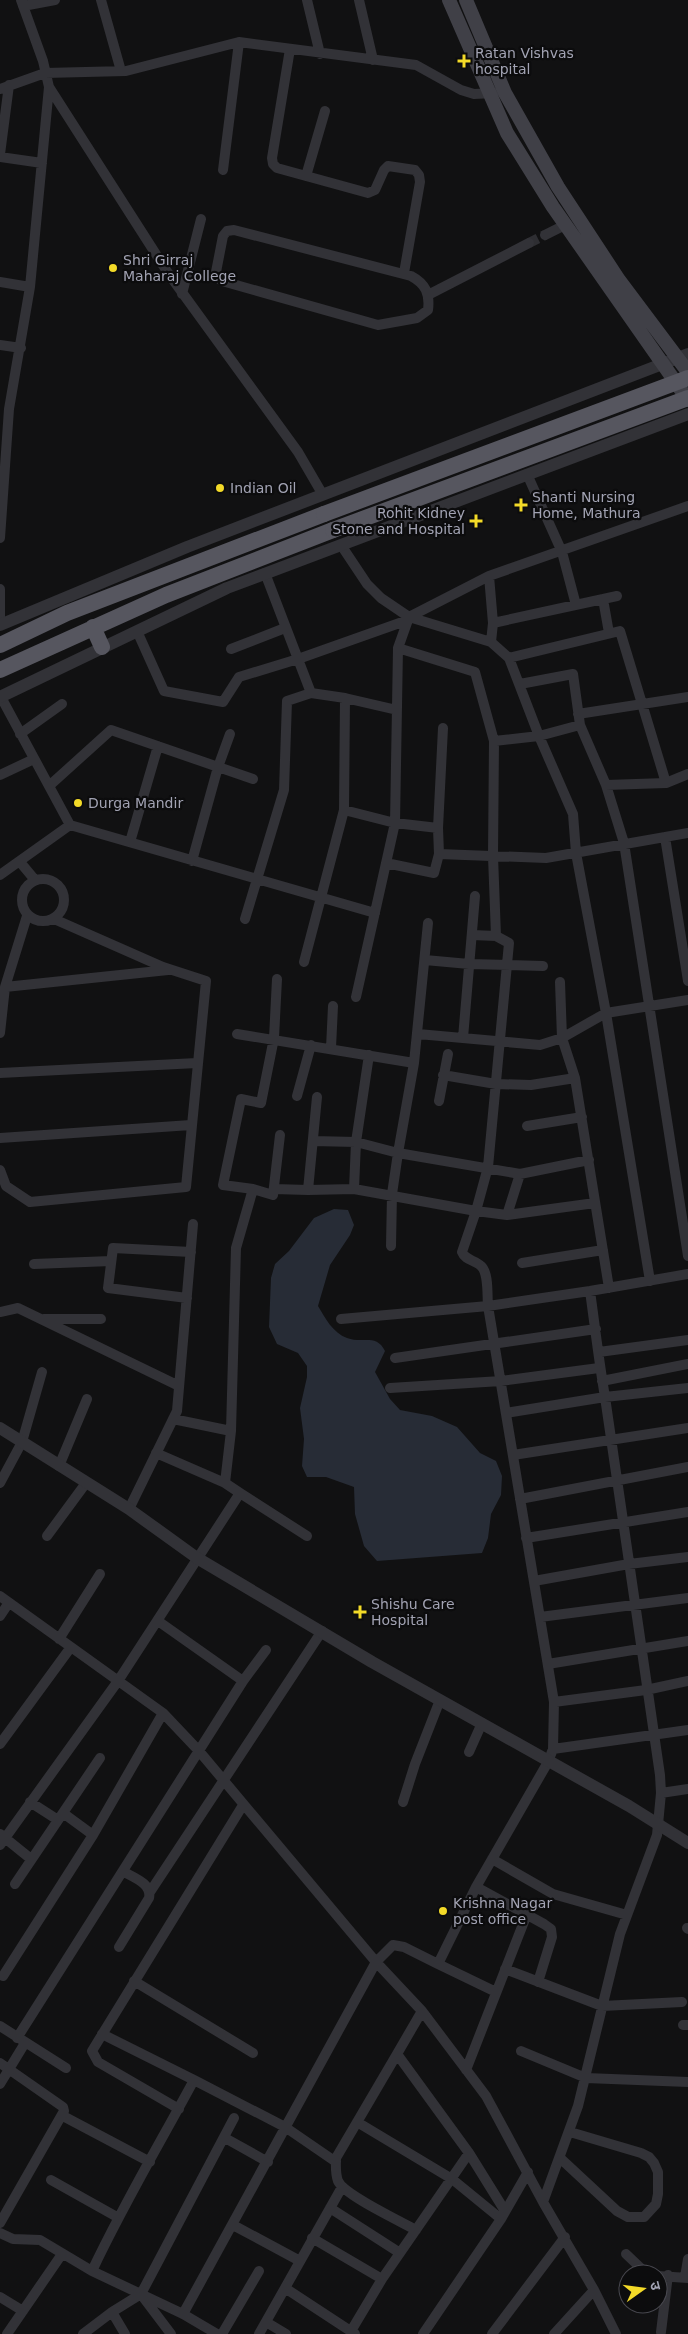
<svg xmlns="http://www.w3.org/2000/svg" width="688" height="2334" font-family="'DejaVu Sans','Noto Sans Devanagari',sans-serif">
	<rect width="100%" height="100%" fill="#111112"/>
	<path fill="#272c36" d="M 334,1209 L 348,1210 L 354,1225 L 350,1235 L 330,1265 L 318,1306 C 325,1318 333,1333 347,1338 C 363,1344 376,1333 385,1351 L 375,1372 L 390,1399 L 400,1410 L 432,1416 L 457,1427 L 480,1453 L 496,1461 L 502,1476 L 501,1495 L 491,1514 L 488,1538 L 482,1553 L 377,1561 L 364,1546 L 355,1514 L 354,1487 L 326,1477 L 307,1477 L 302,1466 L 304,1439 L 300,1408 L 307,1377 L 307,1366 L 298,1353 L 277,1344 L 269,1327 L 271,1278 L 275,1264 L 289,1251 L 314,1218 Z"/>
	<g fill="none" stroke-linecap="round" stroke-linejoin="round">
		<path stroke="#2e2e32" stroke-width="10" stroke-dasharray="10 5" stroke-linecap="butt" d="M 529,243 L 545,235"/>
		<path stroke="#323237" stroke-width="10" d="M 101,0 L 121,71
			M 307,0 L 320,54
			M 359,0 L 373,60
			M 23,6 L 55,0
			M 290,49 L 272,158 L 273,164 L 277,168 L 368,193 L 375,190 L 384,170 L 388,166 L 415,170 L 419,175 L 420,182 L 404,273
			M 49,87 L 168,273 L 298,452 L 323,495
			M 0,89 L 45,73 L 126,71 L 239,42 L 416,65 L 461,90 L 474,94 L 494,93
			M 0,154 L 9,85
			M 0,157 L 42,163
			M 223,170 L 239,42
			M 306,176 L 325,111
			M 234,230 L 411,276 C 426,284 430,294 428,310 L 417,318 L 378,325 L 222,281 L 218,278 L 216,272 L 223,236 L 227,231 Z
			M 545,235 L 565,225
			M 0,282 L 30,287
			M 182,294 L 201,219
			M 428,295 L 529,243
			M 0,345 L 21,348
			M 527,474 L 562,552 L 576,605
			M 0,538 L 9,409 L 30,287 L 49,87 L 43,61 L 21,0
			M 341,545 L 367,584 L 381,598 L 409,617 L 491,642 L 509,658 L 539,736 L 573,814 L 576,853 L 606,1013 L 650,1281
			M 265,573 L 311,693
			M 489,576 L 493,623 L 491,642
			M 0,589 L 0,625
			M 603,599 L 609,633
			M 493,623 L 617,596
			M 137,631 L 164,691 L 223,702 L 239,677 L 298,659 L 408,620
			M 398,648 L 475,672 L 494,741 L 493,856 L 496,936 L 472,935
			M 231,649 L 285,628
			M 509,658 L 620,631 L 666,783 L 606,785
			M 520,684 L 573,674 L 580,725 L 606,785 L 624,843 L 688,1256
			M 1,697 L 70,825 L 375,913
			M 345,698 L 397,710
			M 578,714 L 688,697
			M 20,734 L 62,704
			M 494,741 L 539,736 L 580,725
			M 0,775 L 34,759
			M 666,783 L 688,774
			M 49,786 L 111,730 L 253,779
			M 344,810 L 395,823 L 438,828 L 439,854 L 434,873 L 386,863
			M 438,828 L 443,728
			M 665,837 L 688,981
			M 130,842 L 158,746
			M 439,854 L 546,858 L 688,833
			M 192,861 L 218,767 L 230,734
			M 20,862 L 35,880
			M 0,875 L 70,825
			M22 900a21 21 0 1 1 42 0a21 21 0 1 1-42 0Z
			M 245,919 L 284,790 L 287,701 L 311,693 L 345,698 L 344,810 L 304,962
			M 496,936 L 509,943 L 488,1167 L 476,1211 L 462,1252 C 465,1260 475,1260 481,1266 C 489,1273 487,1295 488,1306 L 554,1702 L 553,1749 L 548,1762 L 476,1887 L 438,1964 L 496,1992
			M 425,960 L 469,964 L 543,966
			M 277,979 L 274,1038 L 261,1103 L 241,1099 L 223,1185 L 253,1189 L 273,1195 L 280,1135
			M 560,982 L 562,1038 L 575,1078 L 609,1288
			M 5,987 L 168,970
			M 356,997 L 395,823 L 398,648 L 409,617 L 489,576 L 688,506
			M 0,1033 L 5,987 L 27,916
			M 237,1034 L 414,1063
			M 418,1034 L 540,1045 L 562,1038 L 606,1013 L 688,1000
			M 463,1038 L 475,896
			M 331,1048 L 333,1006
			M 0,1073 L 197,1063
			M 443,1075 L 496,1084 L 531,1085 L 575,1078
			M 297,1096 L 311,1045
			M 317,1097 L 308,1190 L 354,1189 L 356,1142 L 369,1055
			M 439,1101 L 448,1054
			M 527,1126 L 582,1117
			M 0,1138 L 191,1125
			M 313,1141 L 356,1142 L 398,1153 L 520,1174 L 589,1160
			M 0,1170 L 6,1186 L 30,1202 L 186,1187 L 206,981 L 163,967 L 54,919
			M 274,1189 L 308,1190
			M 354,1189 L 476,1211 L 507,1215 L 595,1203
			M 507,1215 L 520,1174
			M 391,1246 L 392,1194 L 398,1153 L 414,1063 L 428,923
			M 522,1263 L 603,1250
			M 34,1264 L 111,1261
			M 187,1298 L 108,1288 L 113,1248 L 191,1252
			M 0,1312 L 18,1308 L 179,1386
			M 44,1319 L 101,1319
			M 341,1319 L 488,1306 L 590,1291 L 688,1274
			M 599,1352 L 688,1340
			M 395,1358 L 596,1329
			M 602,1381 L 688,1364
			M 390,1388 L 501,1381 L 599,1368
			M 506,1413 L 605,1397 L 688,1388
			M 173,1419 L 231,1431
			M 513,1455 L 688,1428
			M 59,1466 L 87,1399
			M 0,1483 L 22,1442 L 42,1372
			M 225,1483 L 231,1431 L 236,1248 L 253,1189
			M 240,1493 L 307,1536
			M 520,1499 L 688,1467
			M 129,1509 L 177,1411 L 193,1224
			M 47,1536 L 86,1483
			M 526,1538 L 688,1512
			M 534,1581 L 629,1564 L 688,1557
			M 0,1596 L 163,1713 L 199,1751 L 376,1962 L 422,2011 L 486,2096 L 543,2202 L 594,2290 L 616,2334
			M 0,1616 L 8,1604
			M 540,1617 L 688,1598
			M 158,1621 L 243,1681
			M 59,1639 L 100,1574
			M 548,1664 L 688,1641
			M 554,1702 L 646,1690 L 688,1681
			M 0,1744 L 71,1647
			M 553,1749 L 688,1730
			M 469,1752 L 482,1723
			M 661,1793 L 688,1789
			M 30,1802 L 58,1820
			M 403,1802 L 415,1764 L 440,1700
			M 63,1813 L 93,1835
			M 0,1834 L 31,1859
			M 0,1845 L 118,1681 L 240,1493 L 225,1483 L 156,1453
			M 492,1859 L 553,1894 L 627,1915
			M 15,1884 L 100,1758
			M 476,1887 L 544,1924 L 551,1929 L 552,1937 L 538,1982
			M 150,1892 L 322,1631
			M 687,1928 L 688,1929
			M 119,1947 L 149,1898 C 152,1884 135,1878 124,1872
			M 505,1969 L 602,2006 L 682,2002
			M 3,1976 L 93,1835 L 163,1713
			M 134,1981 L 253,2053
			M 422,2011 L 397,2054 L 469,2153 L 505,2211
			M 683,2025 L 688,2025
			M 0,2026 L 66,2068
			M 102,2034 L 194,2080
			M 17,2038 L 243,1681 L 266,1650
			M 521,2051 L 586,2078 L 688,2082
			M 397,2054 L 336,2158 C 336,2165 335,2173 338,2181 C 344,2195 400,2221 416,2230
			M 0,2063 L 63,2107 L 64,2111 L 0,2223
			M 466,2070 L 527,1914
			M 0,2084 L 25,2043
			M 179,2109 L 98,2062 L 92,2051 L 243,1805
			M 63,2116 L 150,2162
			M 357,2122 L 452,2179 L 501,2219
			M 225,2138 L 268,2162
			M 560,2158 L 617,2211 L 628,2217 L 644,2217 L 656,2204 L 658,2194 L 658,2172 L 654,2163 L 649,2157 L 641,2153 L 570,2132
			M 51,2180 L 117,2217
			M 543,2202 L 578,2106 L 620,1934 L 657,1835 L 661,1793 L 660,1775 L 605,1397 C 599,1362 595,1327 590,1291
			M 330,2208 L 400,2253
			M 233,2225 L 300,2261
			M 0,2233 L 13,2239 L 40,2240 L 92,2271 L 183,2314 L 217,2334
			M 312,2238 L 382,2279
			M 626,2254 L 647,2274
			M 92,2271 C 123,2205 160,2143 194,2080 L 285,2127 L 336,2162
			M 658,2276 L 688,2278
			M 685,2277 L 688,2259
			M 285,2288 L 355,2334
			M 0,2297 L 23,2311
			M 143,2297 L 171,2334
			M 112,2312 L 125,2334
			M 183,2314 L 376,1962 L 393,1945 L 404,1947 L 438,1964
			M 266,2322 L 286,2334
			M 351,2331 L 382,2279 L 469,2153
			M 661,2332 L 668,2275
			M 7,2334 L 62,2254
			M 83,2334 L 112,2312 L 141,2294 L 234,2118
			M 222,2334 L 259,2271
			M 259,2334 L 342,2187
			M 423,2334 L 501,2219 L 528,2172
			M 492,2334 L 565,2237
			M 554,2334 L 594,2290"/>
		<path stroke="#323237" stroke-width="12" d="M 0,625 L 187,547 L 688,354
			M 0,697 L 227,588 L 688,414
			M 0,1428 L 129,1509 L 197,1558 L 372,1662 L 629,1806 L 688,1843"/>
		<path stroke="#404047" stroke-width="14" d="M 449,0 L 507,133 L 553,207 L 688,400
			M 466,0 L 505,93 L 558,187 L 619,280 L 688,372"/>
		<path stroke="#56565f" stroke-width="16" d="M 93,627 L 102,647
			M 0,645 L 67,613 L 324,514
			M 0,670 L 166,595 L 333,530"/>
		<path stroke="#56565f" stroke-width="16" d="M 324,514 L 688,378
			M 333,530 L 688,398"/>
	</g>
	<g fill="#f3da28" stroke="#0c0c0d" stroke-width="2">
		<path d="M461.5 53.5h5v5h5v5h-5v5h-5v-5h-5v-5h5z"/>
		<circle cx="113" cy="268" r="5"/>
		<circle cx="220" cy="488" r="5"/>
		<path d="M518.5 497.5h5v5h5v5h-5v5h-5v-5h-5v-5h5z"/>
		<path d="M473.5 513.5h5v5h5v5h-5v5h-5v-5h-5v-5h5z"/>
		<circle cx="78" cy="803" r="5"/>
		<path d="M357.5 1604.5h5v5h5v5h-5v5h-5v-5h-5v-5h5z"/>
		<circle cx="443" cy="1911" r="5"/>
	</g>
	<g text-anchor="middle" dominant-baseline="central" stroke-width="4.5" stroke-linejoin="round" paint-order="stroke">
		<g font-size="14" fill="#a2a3b3" stroke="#0c0c0d" text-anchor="start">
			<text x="475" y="53">Ratan Vishvas<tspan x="475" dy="16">hospital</tspan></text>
			<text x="123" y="260">Shri Girraj<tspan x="123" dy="16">Maharaj College</tspan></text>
			<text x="230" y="488">Indian Oil</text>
			<text x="532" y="497">Shanti Nursing<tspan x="532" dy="16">Home, Mathura</tspan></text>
			<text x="465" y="513" text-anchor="end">Rohit Kidney<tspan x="465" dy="16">Stone and Hospital</tspan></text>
			<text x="88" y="803">Durga Mandir</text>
			<text x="371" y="1604">Shishu Care<tspan x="371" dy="16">Hospital</tspan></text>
			<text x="453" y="1903">Krishna Nagar<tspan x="453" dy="16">post office</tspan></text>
		</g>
	</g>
	<g transform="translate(643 2289) rotate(76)"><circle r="24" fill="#0c0c0d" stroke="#48484f"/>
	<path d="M0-4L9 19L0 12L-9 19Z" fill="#f3da28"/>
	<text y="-8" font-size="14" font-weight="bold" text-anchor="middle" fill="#a2a3b3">उ</text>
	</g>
</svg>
